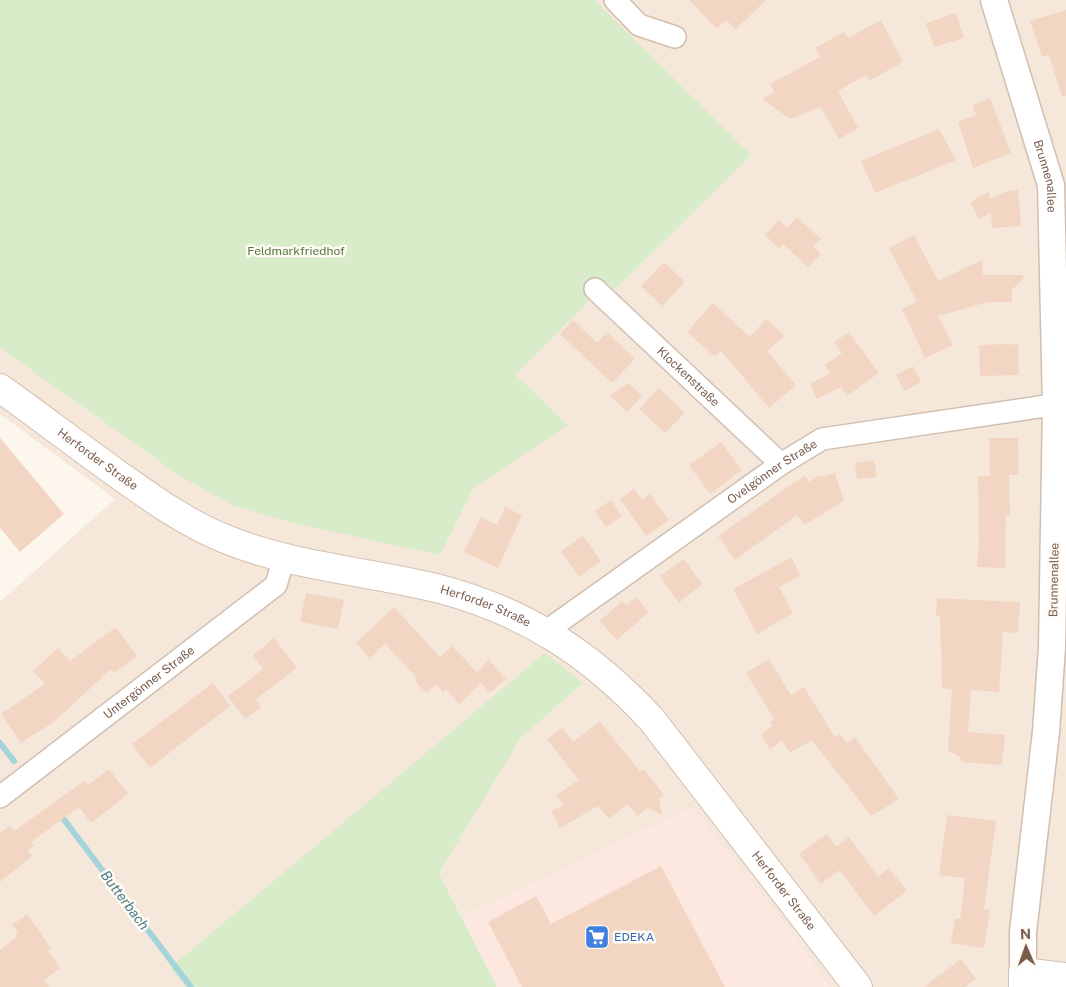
<svg xmlns="http://www.w3.org/2000/svg" width="1066" height="987" font-family="'Public Sans',sans-serif">
	<rect width="100%" height="100%" fill="#fdf6ec"/>
	<path fill="#f5e8da" d="M 595,0 L 1066,0 L 1066,987 L 829,987 L 791,932 L 692,808 L 462,917 L 439,873 L 521,738 L 583,683 L 171,968 L 186,987 L 0,987 L 0,602 L 115,499 L 0,414 L 0,348 L 180,476 L 440,554 L 473,489 L 568,425 L 516,375 L 590,300 L 618,287 L 751,155 Z"/>
	<path fill="#fde8e0" d="M 692,808 L 791,932 L 829,987 L 497,987 L 462,917 Z"/>
	<path fill="#d8ecc9" d="M 0,0 L 595,0 L 751,155 L 618,287 L 590,300 L 516,375 L 568,425 L 473,489 L 440,555 L 297,524 L 234,506 L 180,476 L 0,348 Z
		M 545,653 L 583,683 L 521,738 L 439,873 L 497,987 L 186,987 L 170,968 Z"/>
	<g fill="none" stroke-linecap="round" stroke-linejoin="round">
		<path stroke="#a5d3da" stroke-width="6" d="M 0,743 L 14,761
			M 59,813 L 191,987"/>
	</g>
	<path fill="#f3d5c3" d="M 689,0 L 766,0 L 736,29 L 726,20 L 717,29 Z
		M 1066,10 L 1066,96 L 1062,97 L 1049,55 L 1042,57 L 1030,21 Z
		M 956,13 L 964,38 L 934,47 L 926,23 Z
		M 881,20 L 903,62 L 869,81 L 866,75 L 838,91 L 858,128 L 839,139 L 821,107 L 790,119 L 762,99 L 774,92 L 770,84 L 820,57 L 815,48 L 844,32 L 848,38 Z
		M 990,98 L 1011,153 L 973,168 L 958,122 L 976,115 L 973,105 Z
		M 939,129 L 956,160 L 875,193 L 861,161 Z
		M 1018,190 L 1021,226 L 992,228 L 991,213 L 979,219 L 970,202 L 989,192 L 990,203 L 990,199 L 1007,191 Z
		M 797,217 L 821,239 L 813,246 L 821,254 L 808,267 L 783,244 L 779,248 L 765,235 L 779,220 L 787,228 Z
		M 914,235 L 938,281 L 982,260 L 983,275 L 1026,275 L 1012,290 L 1012,302 L 988,302 L 938,316 L 953,345 L 925,358 L 902,309 L 917,302 L 889,248 Z
		M 664,262 L 685,282 L 662,306 L 641,286 Z
		M 713,303 L 750,337 L 766,319 L 785,336 L 767,351 L 796,385 L 769,408 L 721,351 L 715,357 L 687,332 Z
		M 573,320 L 597,343 L 607,332 L 635,359 L 612,383 L 560,334 Z
		M 849,332 L 879,373 L 847,396 L 841,387 L 817,399 L 810,384 L 830,373 L 825,365 L 842,353 L 834,342 Z
		M 1007,344 L 1018,345 L 1019,375 L 980,376 L 979,345 Z
		M 913,366 L 921,382 L 904,391 L 896,375 Z
		M 628,383 L 642,396 L 627,412 L 610,396 Z
		M 659,388 L 685,413 L 665,433 L 639,409 Z
		M 0,438 L 64,514 L 20,552 L 0,528 Z
		M 989,438 L 1018,438 L 1019,475 L 1009,475 L 1010,515 L 1006,515 L 1005,568 L 977,567 L 979,543 L 978,476 L 990,476 Z
		M 721,442 L 742,470 L 710,494 L 689,465 Z
		M 874,460 L 877,477 L 857,479 L 855,463 Z
		M 835,473 L 844,501 L 804,525 L 797,515 L 735,560 L 718,536 L 805,475 L 809,482 L 820,475 L 821,477 Z
		M 634,489 L 642,500 L 650,494 L 669,520 L 646,536 L 620,499 Z
		M 611,500 L 622,516 L 606,527 L 595,511 Z
		M 505,507 L 522,515 L 498,568 L 464,552 L 481,517 L 497,525 Z
		M 583,536 L 601,561 L 579,577 L 561,551 Z
		M 792,557 L 800,576 L 779,587 L 793,613 L 757,634 L 733,589 Z
		M 684,559 L 702,584 L 679,603 L 660,576 Z
		M 306,593 L 344,600 L 338,629 L 300,622 Z
		M 636,597 L 649,612 L 617,640 L 600,621 L 622,601 L 627,605 Z
		M 937,598 L 1020,602 L 1018,633 L 1003,632 L 999,692 L 971,690 L 968,732 L 1005,735 L 1002,765 L 961,762 L 961,758 L 948,750 L 952,689 L 942,688 L 940,616 L 936,616 Z
		M 394,607 L 440,657 L 452,646 L 477,672 L 489,660 L 506,679 L 490,693 L 481,683 L 459,704 L 446,689 L 443,692 L 436,684 L 426,693 L 415,681 L 417,678 L 385,644 L 370,658 L 356,643 Z
		M 116,627 L 137,656 L 114,673 L 111,669 L 55,721 L 21,743 L 1,714 L 45,684 L 33,671 L 58,648 L 70,661 Z
		M 274,638 L 297,668 L 256,699 L 261,707 L 245,719 L 228,696 L 263,669 L 253,655 Z
		M 769,659 L 791,695 L 804,687 L 835,737 L 840,734 L 847,743 L 855,737 L 899,799 L 871,816 L 812,740 L 790,753 L 782,741 L 770,749 L 761,734 L 773,726 L 770,722 L 774,719 L 746,673 Z
		M 213,683 L 230,706 L 150,768 L 132,744 Z
		M 600,721 L 640,772 L 644,769 L 664,795 L 659,799 L 662,815 L 648,808 L 637,816 L 628,804 L 609,819 L 598,806 L 560,828 L 551,811 L 564,805 L 556,795 L 579,780 L 547,739 L 562,728 L 573,742 Z
		M 109,769 L 128,794 L 91,823 L 79,807 L 31,842 L 34,846 L 28,850 L 32,856 L 0,882 L 0,833 L 10,826 L 14,831 L 84,781 L 88,785 Z
		M 947,815 L 996,821 L 984,909 L 990,910 L 984,948 L 951,943 L 955,919 L 960,919 L 965,878 L 939,875 Z
		M 827,834 L 836,847 L 849,837 L 878,877 L 889,868 L 907,891 L 874,916 L 840,870 L 821,884 L 799,854 Z
		M 661,866 L 725,987 L 522,987 L 488,922 L 536,896 L 551,924 Z
		M 27,914 L 51,948 L 48,951 L 60,968 L 44,980 L 49,987 L 0,987 L 0,950 L 17,937 L 15,934 L 18,932 L 12,925 Z
		M 961,959 L 976,979 L 965,987 L 924,987 Z"/>
	<g fill="none" stroke-linecap="round" stroke-linejoin="round">
		<defs>
			<g id="minor">
				<path d="M 615,0 L 639,25 L 675,37"/>
				<path id="s1" d="M 595,289 L 781,464"/>
				<path id="s2" d="M 545,632 L 781,464 L 822,439 L 1066,403"/>
				<path id="s3" d="M 0,797 L 276,585 L 284,558"/>
			</g>
			<g id="tertiary">
				<path id="s4" d="M 994,0 L 1051,185 L 1056,406 L 1052,647 L 1046,732 L 1023,932 L 1023,972"/>
			</g>
			<g id="secondary">
				<path id="s5" d="M 0,388 C 39,416 77,445 116,473 C 150,497 184,522 223,538 C 292,567 368,571 440,589 C 527,612 592,655 652,720 L 858,987"/>
				<path d="M 1023,987 L 1023,972 L 1066,977"/>
			</g>
		</defs>
		<use href="#minor" stroke="#d1beb0" stroke-width="24"/>
		<use href="#tertiary" stroke="#d1beb0" stroke-width="29"/>
		<use href="#secondary" stroke="#d6c0b0" stroke-width="30"/>
		<use href="#minor" stroke="#fff" stroke-width="21"/>
		<use href="#tertiary" stroke="#fff" stroke-width="26"/>
		<use href="#secondary" stroke="#fff" stroke-width="28"/>
	</g>
	<defs>
		<symbol id="supermarket-square" viewBox="-11 -11 22 22"><rect x="-9" y="-9" width="18" height="18" rx="4" fill="#3f7fe0" stroke="#fffaf3"/><path d="M-6-5.5h2.5l.6 2H6L4.5 2H-2.5L-4.4-4H-6ZM-1.5 3.2a1.3 1.3 0 1 0 .1 0ZM3 3.2a1.3 1.3 0 1 0 .1 0Z" fill="#fff"/></symbol>
	</defs>
	<g fill-rule="evenodd">
		<use href="#supermarket-square" x="583" y="923" width="28" height="28"/>
	</g>
	<g text-anchor="middle" dominant-baseline="central" stroke-width="5" stroke-linejoin="round" paint-order="stroke">
		<g font-size="12" fill="#7a5c4d" stroke="#fffaf3">
			<text stroke="none"><textPath href="#s4" startOffset="184">Brunnenallee</textPath></text>
			<text stroke="none"><textPath href="#s1" startOffset="128">Klockenstraße</textPath></text>
			<text stroke="none"><textPath href="#s5" startOffset="121">Herforder Straße</textPath></text>
			<text stroke="none"><textPath href="#s2" startOffset="278">Ovelgönner Straße</textPath></text>
			<text transform="translate(1054 580) rotate(-89)">Brunnenallee</text>
			<text stroke="none"><textPath href="#s5" startOffset="541">Herforder Straße</textPath></text>
			<text stroke="none"><textPath href="#s3" startOffset="188">Untergönner Straße</textPath></text>
			<text stroke="none"><textPath href="#s5" startOffset="961">Herforder Straße</textPath></text>
		</g>
		<g font-size="12" fill="#537a41" stroke="#fffaf3">
			<text x="296" y="251">Feldmarkfriedhof</text>
		</g>
		<g font-size="12" fill="#366cbe" stroke="#fffaf3" text-anchor="start">
			<text x="614" y="937">EDEKA</text>
		</g>
		<g font-size="14" font-style="italic" fill="#437c86" stroke="#fffaf3">
			<text transform="translate(125 900) rotate(53)">Butterbach</text>
		</g>
	</g>
	<g transform="translate(1026 947) rotate(358)" stroke="#fffaf3" stroke-width="4" paint-order="stroke">
	<path d="M0-4L9 19L0 12L-9 19Z" fill="#7a5c4d"/>
	<text y="-8" font-size="14" font-weight="bold" text-anchor="middle" fill="#7a5c4d">N</text>
	</g>
</svg>
